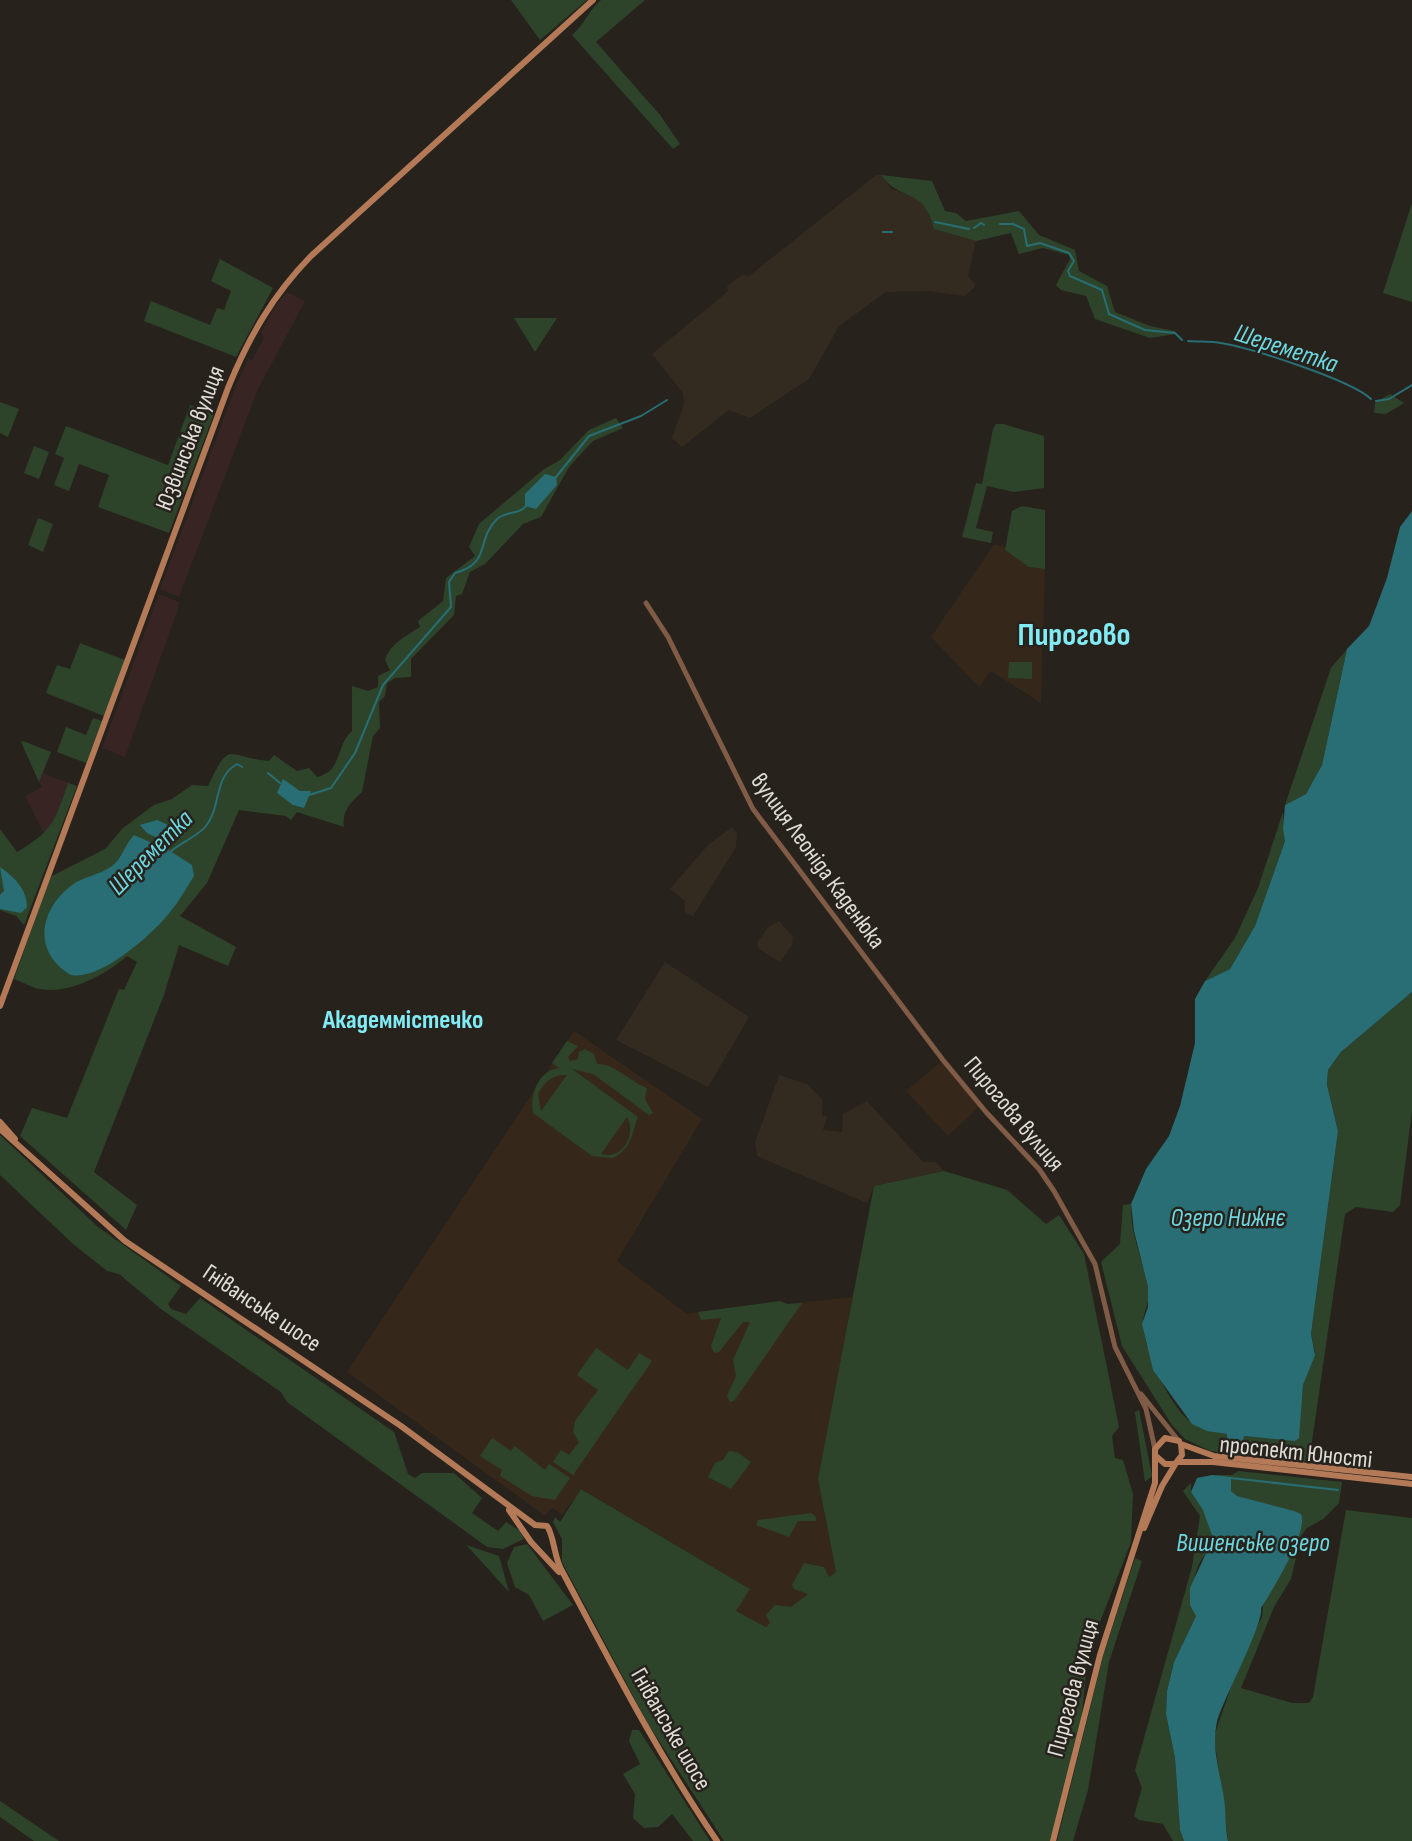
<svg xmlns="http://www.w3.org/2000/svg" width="1412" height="1841" font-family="'Sofia Sans Condensed',sans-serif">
	<rect width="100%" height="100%" fill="#27221c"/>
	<path fill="#382523" d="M 287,292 L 305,301 L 258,389 L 179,597 L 160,589 L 237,383 L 248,359 L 252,360 L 264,338 L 261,333 L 273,310 Z
		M 159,594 L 179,602 L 178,609 L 125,757 L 102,748 Z
		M 43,773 L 68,783 L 58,811 L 45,836 L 25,796 L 42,787 L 39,782 Z"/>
	<path fill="#342b20" d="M 876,175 L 881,175 L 891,189 L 918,198 L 926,206 L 934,229 L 976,241 L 968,276 L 975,284 L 974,288 L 965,296 L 927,291 L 886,292 L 839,326 L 809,379 L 750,418 L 729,410 L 682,447 L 672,438 L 684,404 L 683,393 L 652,354 L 728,291 L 727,286 L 742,275 L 749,276 Z
		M 732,827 L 737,833 L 736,847 L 693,916 L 685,912 L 685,901 L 670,889 L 708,845 Z
		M 779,921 L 793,937 L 792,945 L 780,962 L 759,949 L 757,943 L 768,927 Z
		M 665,962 L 749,1017 L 708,1087 L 616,1040 Z
		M 779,1075 L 807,1084 L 822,1099 L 822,1115 L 827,1117 L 823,1130 L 842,1132 L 843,1114 L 867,1101 L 923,1162 L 936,1162 L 944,1171 L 874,1186 L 867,1203 L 757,1156 L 755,1143 Z"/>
	<path fill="#36271b" d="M 994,544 L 1003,546 L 1029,567 L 1045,569 L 1041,703 L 991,671 L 979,687 L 931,637 Z
		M 574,1031 L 702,1119 L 617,1261 L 687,1314 L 780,1301 L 787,1304 L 853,1297 L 818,1479 L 836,1572 L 766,1627 L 736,1611 L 750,1589 L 582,1489 L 562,1515 L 552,1508 L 545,1516 L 347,1372 Z
		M 943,1060 L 980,1106 L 948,1136 L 906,1091 Z"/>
	<path fill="#2d442b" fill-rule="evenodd" d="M 511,0 L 587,0 L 540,40 Z
		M 601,0 L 645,0 L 596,42 L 660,115 L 680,144 L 673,149 L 572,35 C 585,24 588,11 601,0 Z
		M 881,175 L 932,181 L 945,211 L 956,213 L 966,221 L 1019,211 L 1039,235 L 1075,250 L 1079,271 L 1107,286 L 1115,312 L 1150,326 L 1175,331 L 1176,334 L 1150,338 L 1095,319 L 1086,296 L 1061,290 L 1056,285 L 1070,259 L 1069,255 L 1043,248 L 1019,254 L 1011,233 L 976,241 L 934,229 C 924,186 901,203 881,175 Z
		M 1412,203 L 1412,302 L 1383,293 Z
		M 220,259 L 273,288 L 236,357 L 144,321 L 151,301 L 210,325 L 217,308 L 224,310 L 231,291 L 211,281 Z
		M 514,318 L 557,318 L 535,352 Z
		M 1390,394 L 1404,403 L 1386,414 L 1374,413 L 1375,403 Z
		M 0,402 L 19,409 L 8,437 L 0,433 Z
		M 190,405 L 214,414 L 169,533 L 98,507 L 109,475 L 79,464 L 69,491 L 54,485 L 64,458 L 55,454 L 66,426 L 168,465 Z
		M 616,418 L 623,428 L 593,441 L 569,467 L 541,517 L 523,524 L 485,564 L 470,572 L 462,594 L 456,596 L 454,615 L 411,659 L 411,677 L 395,678 L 387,683 L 385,696 L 379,702 L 380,728 L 373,736 L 362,792 C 352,801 341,811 344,827 L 297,812 L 291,820 L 286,816 L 239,810 L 207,883 L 180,916 L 236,947 L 228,966 L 179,945 L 164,995 L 94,1172 L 137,1205 L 126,1230 L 20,1136 L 32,1108 L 67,1118 L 119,989 L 124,990 L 137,962 L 127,956 C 107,974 68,995 40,989 C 32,988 23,982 14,979 L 50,877 L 105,849 L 123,828 L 154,805 L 172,799 L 192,785 L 208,786 C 231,738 225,757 269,761 L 274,755 L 297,771 L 309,768 L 317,777 C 343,771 335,746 352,731 L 352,686 L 368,691 L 378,687 L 378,676 L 390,670 L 385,660 C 391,643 405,637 420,627 L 418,621 L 443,601 L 446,578 L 475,556 L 469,547 L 479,524 L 544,469 L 559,461 L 589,430 Z
		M 1003,424 L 1044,436 L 1044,488 L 1014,492 L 987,486 L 976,528 L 993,532 L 991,543 L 962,537 L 976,483 L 982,484 L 993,429 L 996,424 Z
		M 34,446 L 49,452 L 39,479 L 24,473 Z
		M 1022,506 L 1045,510 L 1045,569 L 1029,567 L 1005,550 L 1012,511 Z
		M 38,518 L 53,524 L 43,552 L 28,545 Z
		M 80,643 L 125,660 L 104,716 L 46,693 L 57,665 L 70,669 Z
		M 1347,649 L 1322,765 L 1306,794 L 1285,805 L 1331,668 Z
		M 1009,662 L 1032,662 L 1032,679 L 1008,678 Z
		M 93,718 L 102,721 L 86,763 L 57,752 L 66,727 L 86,735 Z
		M 23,741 L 51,752 L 39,782 L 21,742 Z
		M 68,783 L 77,786 L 24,925 L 16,916 L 0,910 L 0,829 L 17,852 C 53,831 55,821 68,783 Z
		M 1283,812 L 1285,841 L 1255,926 L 1230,969 L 1205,981 L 1235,938 L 1258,888 Z
		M 1412,992 L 1412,1111 L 1400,1205 L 1393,1212 L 1356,1207 L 1345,1214 L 1309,1462 L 1210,1451 L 1185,1439 L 1172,1425 L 1122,1346 L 1101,1262 L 1120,1244 L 1123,1205 L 1131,1204 C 1130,1233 1143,1260 1148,1288 C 1151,1302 1143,1311 1143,1324 C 1144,1350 1170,1408 1192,1423 C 1201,1429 1217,1431 1227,1434 L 1227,1446 L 1243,1436 L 1297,1439 L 1303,1385 L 1315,1352 L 1311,1334 L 1338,1131 L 1327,1085 L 1328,1070 L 1341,1052 Z
		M 567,1041 L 578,1046 L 568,1057 L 570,1061 L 578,1059 L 579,1052 L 585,1049 L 594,1054 L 597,1064 C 616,1064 628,1081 647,1088 L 645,1099 L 653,1113 L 649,1115 L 593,1074 L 572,1069 L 638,1117 C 632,1131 633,1148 613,1158 L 592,1156 L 533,1113 C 529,1095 539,1070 559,1068 L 552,1063 ZM 567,1075 L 541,1111 L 538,1094 C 544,1082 553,1074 567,1075 ZM 627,1117 C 637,1135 622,1160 601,1154 Z
		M 0,1135 L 98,1227 L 181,1286 L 168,1304 L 171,1309 L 186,1314 L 200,1298 L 394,1432 L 408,1474 L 415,1478 L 422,1473 L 454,1473 L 482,1498 L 472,1513 L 498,1531 L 506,1522 L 520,1531 L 524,1539 L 503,1549 L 487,1547 L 287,1402 L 281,1392 L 161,1309 L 119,1274 L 107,1271 L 72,1243 L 0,1175 Z
		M 944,1171 L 1007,1190 L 1046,1224 L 1059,1215 L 1084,1254 L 1119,1427 L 1112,1436 L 1115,1458 L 1123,1460 L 1133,1494 L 1131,1542 L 1088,1653 L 1080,1734 L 1054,1841 L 724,1841 L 648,1724 L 562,1562 L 562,1539 L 553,1522 L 555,1517 L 560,1522 L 581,1489 L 750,1589 L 736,1611 L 766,1627 L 770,1623 L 766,1615 L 775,1605 L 791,1607 L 808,1594 L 794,1589 L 792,1585 L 804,1563 L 824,1567 L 829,1577 L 836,1572 L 818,1479 L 874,1186 Z
		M 780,1301 L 787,1304 L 802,1303 L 734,1401 L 730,1402 L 727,1396 L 736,1376 L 733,1360 L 750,1322 L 743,1322 L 719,1352 L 714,1353 L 711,1346 L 721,1318 L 701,1320 L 698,1312 Z
		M 596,1348 L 628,1370 L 639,1353 L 652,1361 L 573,1475 L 553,1462 L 561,1450 L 569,1455 L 579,1442 L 573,1432 L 575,1421 L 598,1390 L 577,1375 Z
		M 1139,1410 L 1152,1476 L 1145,1482 L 1135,1412 Z
		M 492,1438 L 511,1451 L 515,1446 L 545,1470 L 549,1464 L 570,1478 L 555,1500 L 532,1496 L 500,1476 L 502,1470 L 480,1456 Z
		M 729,1451 L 737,1452 L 751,1462 L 731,1489 L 708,1477 L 715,1463 L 723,1460 Z
		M 1238,1471 L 1342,1482 L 1339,1503 L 1323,1519 L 1307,1528 L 1301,1536 L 1291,1579 L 1274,1607 L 1241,1688 L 1292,1703 L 1309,1703 L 1313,1697 L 1346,1510 L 1412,1518 L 1412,1841 L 1228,1841 L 1214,1736 L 1239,1664 L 1262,1617 L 1263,1604 L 1237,1496 L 1212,1475 L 1232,1475 Z
		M 1191,1483 L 1191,1492 C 1200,1505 1213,1521 1213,1538 C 1212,1548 1205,1554 1200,1562 C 1192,1576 1192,1603 1196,1616 L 1174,1662 L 1167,1691 L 1166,1714 L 1175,1758 L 1180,1830 L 1184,1841 L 1173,1841 L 1163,1824 L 1139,1820 L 1134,1816 L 1142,1788 L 1135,1770 L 1192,1567 L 1200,1516 L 1183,1491 Z
		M 811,1513 L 816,1517 L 816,1521 L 798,1521 L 789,1537 L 756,1525 L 758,1520 Z
		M 527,1544 L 573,1605 L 543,1621 L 529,1595 L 515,1587 L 507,1563 L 514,1547 Z
		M 466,1545 L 499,1556 L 509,1592 L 470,1549 Z
		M 1135,1558 L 1142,1561 L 1109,1662 L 1088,1790 L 1073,1841 L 1057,1841 L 1103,1656 Z
		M 632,1730 L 639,1730 L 710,1841 L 693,1841 L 672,1814 L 658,1827 L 644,1828 L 633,1818 L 635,1794 L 623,1774 L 640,1764 L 629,1741 Z
		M 0,1801 L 59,1841 L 34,1841 L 0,1817 Z"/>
	<path fill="#286e74" d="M 545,474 L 556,477 L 557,485 L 536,509 L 525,506 L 525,494 Z
		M 1412,511 L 1412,992 L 1341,1052 L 1328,1070 L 1327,1085 L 1338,1131 L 1311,1334 L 1315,1355 L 1303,1385 L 1299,1438 L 1295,1441 L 1244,1436 L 1242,1448 L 1227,1447 L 1227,1434 L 1207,1431 L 1192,1424 L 1153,1370 L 1142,1324 L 1148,1307 L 1148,1287 L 1134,1231 L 1131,1204 L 1146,1169 L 1169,1136 L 1180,1106 L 1195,1043 L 1195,999 L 1205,981 L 1230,969 L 1255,926 L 1285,841 L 1283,829 L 1285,805 L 1306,794 L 1322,765 L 1347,649 L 1369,626 L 1387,578 L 1400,527 Z
		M 283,779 L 300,791 L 311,791 L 304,808 L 293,805 L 277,793 Z
		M 157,820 L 175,828 L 183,836 L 167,843 L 147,833 L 140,825 Z
		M 134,835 L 170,851 L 192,865 L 194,876 C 185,890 177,905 166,917 C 149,937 99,981 71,975 C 32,952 39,910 72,885 C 82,877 100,875 112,866 C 122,859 125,844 134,835 Z
		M 0,867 C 14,877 27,889 27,907 L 21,913 L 0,909 L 0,895 L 4,891 Z
		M 1212,1475 L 1231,1477 L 1231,1491 L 1237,1496 L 1294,1511 L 1301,1514 C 1309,1531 1272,1591 1261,1608 C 1264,1624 1223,1699 1217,1722 C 1211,1747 1220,1773 1224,1798 C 1226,1812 1225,1827 1228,1841 L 1184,1841 L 1180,1830 L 1175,1758 L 1166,1714 L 1167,1691 L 1174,1662 L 1196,1616 L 1190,1605 L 1190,1588 L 1213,1538 L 1203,1510 L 1191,1492 L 1197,1478 Z"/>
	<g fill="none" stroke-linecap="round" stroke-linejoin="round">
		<path stroke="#286e74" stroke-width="2" d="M 935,222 L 969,229
			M 1000,224 L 1013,224 L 1024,229 L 1027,246 L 1040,243 L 1069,253 L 1074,261 L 1068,271 L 1070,276 L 1102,290 L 1109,314 L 1145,330 L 1175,333 L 1182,340
			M 974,228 L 981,223 L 984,225
			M 883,232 L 892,232
			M 1188,341 C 1199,342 1211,341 1221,343 C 1251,348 1351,380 1371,399
			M 1376,401 L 1389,399 L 1412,385
			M 556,477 L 589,436 L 641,416 L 667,400
			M 268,773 L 280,783
			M 306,796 L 331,788 L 355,753 L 383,685 L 451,607 L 449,582 L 455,573 C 492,563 475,541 497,519 C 506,511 519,515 527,505
			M 170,852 C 180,843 198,836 206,826 C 222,805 213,778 237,764 L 242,767
			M 1231,1478 L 1338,1490"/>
		<path stroke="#805b46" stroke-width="5" d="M 646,603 L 668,637 L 753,809 L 943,1060 L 986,1112 L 1039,1169 L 1054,1191 L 1095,1264 L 1115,1347 L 1146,1409 L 1155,1449
			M 1141,1394 L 1178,1440"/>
		<path stroke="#b47a57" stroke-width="6" d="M 0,1006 L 228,388 C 249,337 272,296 311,256 L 593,0
			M 0,1122 L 15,1139
			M 0,1129 L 125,1241 L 401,1426 L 535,1525 L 547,1526 C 554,1535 554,1558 562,1571 C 611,1663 658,1755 717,1841
			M 1181,1444 L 1214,1456 L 1412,1477
			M 1157,1457 L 1165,1464 L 1175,1464 L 1182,1455 L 1181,1444
			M 1177,1462 L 1213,1462 L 1412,1484
			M 509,1510 L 531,1542 L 559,1572
			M 1144,1528 L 1162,1486 L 1176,1463
			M 1053,1841 L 1100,1655 L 1155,1483 L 1155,1449 L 1165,1438 L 1179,1441"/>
	</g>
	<g text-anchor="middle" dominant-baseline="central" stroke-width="5" stroke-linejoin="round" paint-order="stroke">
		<g font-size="24" fill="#e0ddd8" stroke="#27221c">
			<text transform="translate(190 438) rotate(-69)">Юзвинська вулиця</text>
			<text transform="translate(818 861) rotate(54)">вулиця Леоніда Каденюка</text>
			<text transform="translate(1014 1114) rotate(50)">Пирогова вулиця</text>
			<text transform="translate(262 1308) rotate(34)">Гніванське шосе</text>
			<text transform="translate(1296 1452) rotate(6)">проспект Юності</text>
			<text transform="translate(1073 1688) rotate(-75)">Пирогова вулиця</text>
			<text transform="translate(671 1729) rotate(60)">Гніванське шосе</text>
		</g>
		<g font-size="26" font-style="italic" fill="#6cd7e0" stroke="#27221c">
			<text transform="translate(1286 349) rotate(18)">Шереметка</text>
			<text transform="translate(151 853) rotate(-45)">Шереметка</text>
			<text x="1228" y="1218">Озеро Нижнє</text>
			<text x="1253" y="1543">Вишенське озеро</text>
		</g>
		<g font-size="26" font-weight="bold" fill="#81ecf6" stroke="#27221c">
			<text x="403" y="1020">Академмістечко</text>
		</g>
		<g font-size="32" font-weight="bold" fill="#81ecf6" stroke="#27221c">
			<text x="1074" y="635">Пирогово</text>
		</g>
	</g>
</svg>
